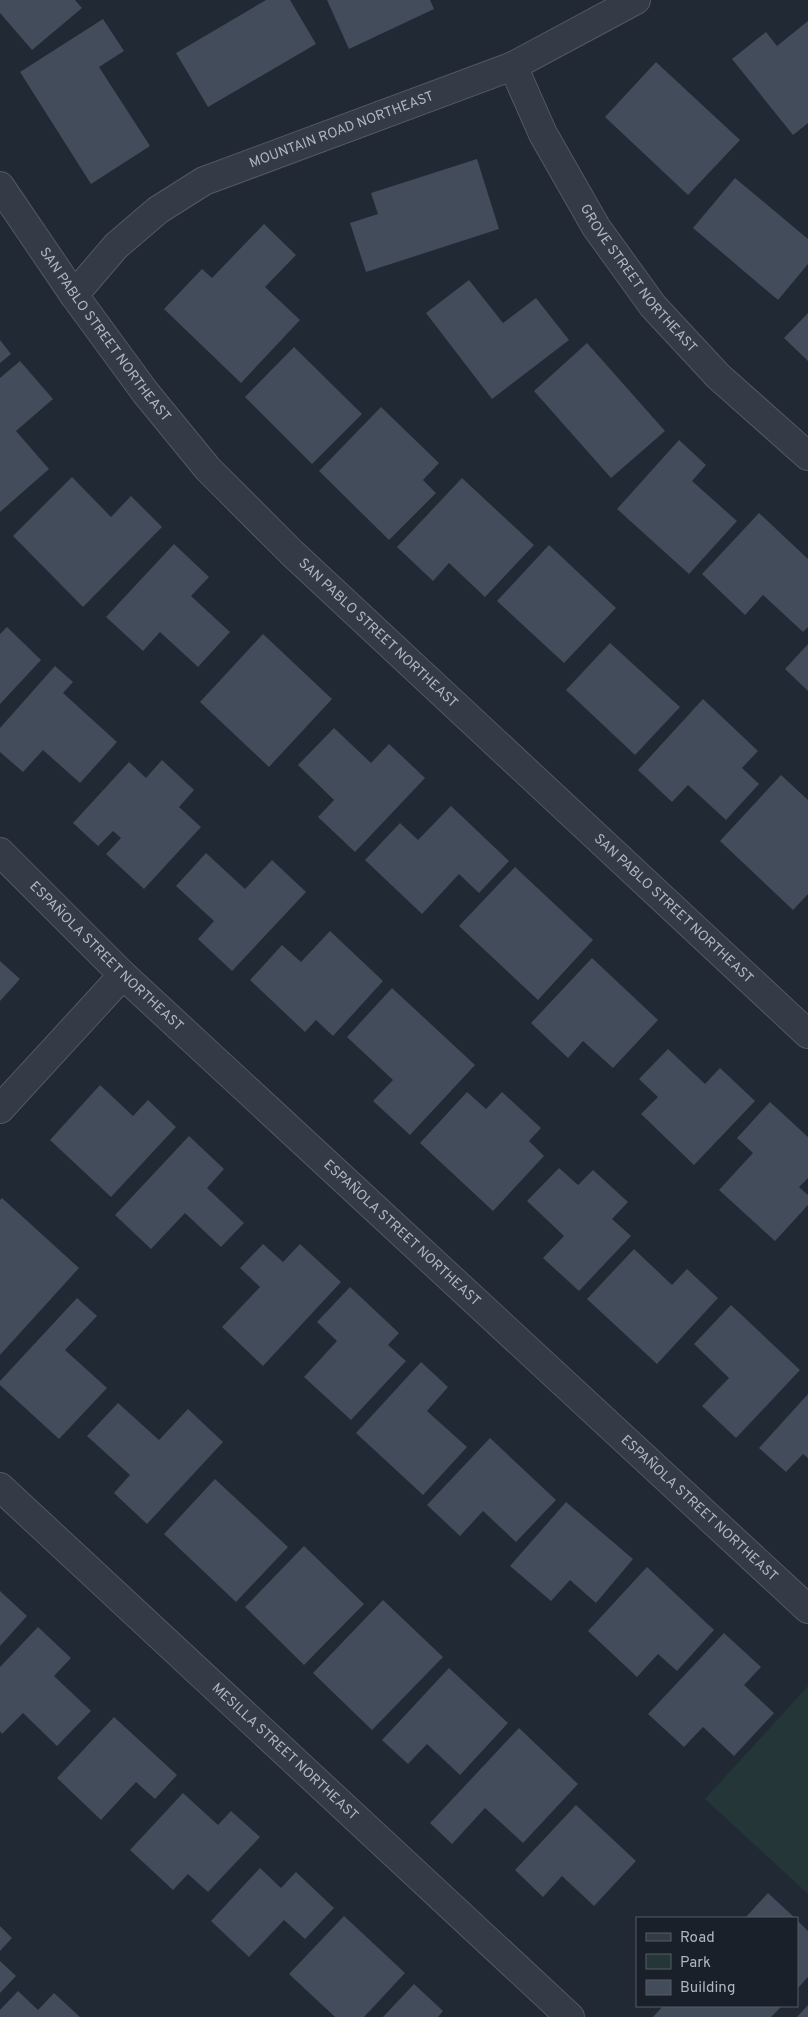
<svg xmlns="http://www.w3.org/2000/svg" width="808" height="2017" font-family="Overpass,sans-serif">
	<rect width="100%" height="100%" fill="#212935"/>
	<path fill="#243637" d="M 808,1686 L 808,1894 L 705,1799 Z"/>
	<path fill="#424c5a" d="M 0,0 L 75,0 L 82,8 L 32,50 L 0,13 Z
		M 266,0 L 290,0 L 316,44 L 208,107 L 176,53 Z
		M 327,0 L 430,0 L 434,9 L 349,49 Z
		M 103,19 L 124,51 L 99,67 L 150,146 L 91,184 L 20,72 Z
		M 808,21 L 808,123 L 793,135 L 732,59 L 766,32 L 777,46 Z
		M 656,62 L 740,140 L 688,195 L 605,117 Z
		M 477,159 L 499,229 L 366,272 L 350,223 L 378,214 L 371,193 Z
		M 735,178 L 808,239 L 808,264 L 778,300 L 693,228 Z
		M 264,224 L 296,255 L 265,287 L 300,320 L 241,383 L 164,309 L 202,269 L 212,278 Z
		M 469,280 L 503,323 L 536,298 L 569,340 L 492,399 L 426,313 Z
		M 808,313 L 808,361 L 784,338 Z
		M 0,340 L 11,354 L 0,363 Z
		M 587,343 L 665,431 L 611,478 L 534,391 Z
		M 294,347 L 362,414 L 312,464 L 245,397 Z
		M 20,361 L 53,399 L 16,431 L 49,469 L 0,512 L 0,378 Z
		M 381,407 L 439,463 L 423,480 L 436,493 L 389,540 L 319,471 Z
		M 679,440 L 706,465 L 692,481 L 737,521 L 689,574 L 617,509 Z
		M 72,477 L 111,517 L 131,496 L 162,527 L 83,607 L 13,536 Z
		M 462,478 L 534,545 L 485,597 L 449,563 L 433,581 L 397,547 Z
		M 759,513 L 808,559 L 808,627 L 803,632 L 763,595 L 745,615 L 702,574 Z
		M 174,544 L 209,577 L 191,596 L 230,632 L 198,667 L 160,632 L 143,651 L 106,617 Z
		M 549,545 L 616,608 L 564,663 L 497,601 Z
		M 7,627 L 41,660 L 0,704 L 0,634 Z
		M 263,634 L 332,699 L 269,767 L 200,702 Z
		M 610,643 L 680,707 L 635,755 L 566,690 Z
		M 808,644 L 808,691 L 785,669 Z
		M 55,666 L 73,682 L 63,693 L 117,742 L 80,783 L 43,750 L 23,772 L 0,752 L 0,728 Z
		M 703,699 L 758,751 L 742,768 L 759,784 L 726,820 L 688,785 L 672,802 L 638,770 Z
		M 334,728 L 371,763 L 389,744 L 425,778 L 355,852 L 318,817 L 334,800 L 298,765 Z
		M 162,760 L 194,790 L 179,807 L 201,827 L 144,889 L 106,854 L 121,838 L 113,831 L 98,846 L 73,823 L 129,762 L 146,778 Z
		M 781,775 L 808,800 L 808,894 L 793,910 L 720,841 Z
		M 451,806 L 509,861 L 479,893 L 459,874 L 422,914 L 365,860 L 400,823 L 418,840 Z
		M 206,853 L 245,889 L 272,860 L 306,892 L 232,971 L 198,939 L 214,921 L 176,886 Z
		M 515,867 L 593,940 L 538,1000 L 459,926 Z
		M 330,931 L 383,981 L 333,1036 L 316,1020 L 305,1032 L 250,980 L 282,945 L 301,962 Z
		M 592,958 L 658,1020 L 613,1068 L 583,1041 L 568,1058 L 531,1023 Z
		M 0,961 L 20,979 L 0,1001 Z
		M 392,988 L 475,1065 L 410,1135 L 373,1101 L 393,1080 L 347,1037 Z
		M 668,1049 L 705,1084 L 720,1068 L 755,1101 L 694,1165 L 641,1114 L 658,1097 L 639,1079 Z
		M 100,1085 L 133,1116 L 148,1100 L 176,1127 L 111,1197 L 50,1140 Z
		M 467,1092 L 486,1109 L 502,1092 L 541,1128 L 529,1141 L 544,1156 L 493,1211 L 420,1143 Z
		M 770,1102 L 808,1137 L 808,1178 L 799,1187 L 808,1195 L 808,1205 L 775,1241 L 719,1190 L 753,1153 L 737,1138 Z
		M 189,1136 L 224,1169 L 207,1188 L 244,1223 L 221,1247 L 185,1213 L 151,1249 L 115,1215 Z
		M 559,1168 L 578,1185 L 593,1170 L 628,1202 L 612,1219 L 631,1236 L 579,1291 L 543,1258 L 564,1236 L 527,1201 Z
		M 2,1198 L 79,1268 L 0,1355 L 0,1200 Z
		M 263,1244 L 283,1262 L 300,1244 L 341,1282 L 263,1366 L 222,1327 L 260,1287 L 240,1268 Z
		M 634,1249 L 672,1285 L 687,1269 L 718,1298 L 657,1364 L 587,1299 Z
		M 350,1287 L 399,1333 L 388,1345 L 406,1361 L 351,1420 L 304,1377 L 337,1341 L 317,1322 Z
		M 77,1298 L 97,1316 L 65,1350 L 107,1388 L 59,1439 L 0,1385 L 0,1381 Z
		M 731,1305 L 800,1370 L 736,1438 L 702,1406 L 729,1378 L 694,1344 Z
		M 421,1362 L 448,1387 L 427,1411 L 467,1447 L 423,1495 L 356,1433 Z
		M 808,1394 L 808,1458 L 803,1454 L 786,1472 L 759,1448 Z
		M 118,1403 L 159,1440 L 188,1409 L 223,1442 L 147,1524 L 114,1493 L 130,1475 L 87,1436 Z
		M 490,1438 L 556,1500 L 516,1542 L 483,1511 L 460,1536 L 427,1505 Z
		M 215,1479 L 288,1547 L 236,1602 L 164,1534 Z
		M 566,1502 L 633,1559 L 596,1603 L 570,1580 L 551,1601 L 510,1566 Z
		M 304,1546 L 364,1604 L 304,1665 L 245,1607 Z
		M 647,1567 L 714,1630 L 677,1671 L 658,1654 L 637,1677 L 588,1631 Z
		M 0,1591 L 27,1616 L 0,1646 Z
		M 383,1600 L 443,1657 L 372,1730 L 313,1673 Z
		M 38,1627 L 71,1658 L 54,1676 L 91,1711 L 57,1746 L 23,1713 L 2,1734 L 0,1731 L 0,1667 Z
		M 724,1633 L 761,1667 L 744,1685 L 774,1713 L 734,1756 L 703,1727 L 684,1747 L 648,1714 Z
		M 449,1668 L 508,1723 L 460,1775 L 427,1744 L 408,1764 L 382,1740 Z
		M 114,1717 L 177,1775 L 155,1799 L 136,1782 L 101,1820 L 57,1778 Z
		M 519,1728 L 578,1784 L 523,1843 L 485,1808 L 452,1844 L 430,1823 Z
		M 183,1793 L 218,1825 L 231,1811 L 260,1837 L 208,1892 L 188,1874 L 173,1890 L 130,1850 Z
		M 576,1805 L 636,1861 L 594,1906 L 562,1876 L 543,1897 L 515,1870 Z
		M 260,1868 L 281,1888 L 296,1872 L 334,1908 L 305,1939 L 284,1920 L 249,1957 L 211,1921 Z
		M 768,1893 L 795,1918 L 745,1918 Z
		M 344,1916 L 405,1973 L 364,2017 L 335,2017 L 289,1974 Z
		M 797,1920 L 808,1931 L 808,1977 L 797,1989 Z
		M 0,1926 L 12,1938 L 0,1951 Z
		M 0,1961 L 16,1976 L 0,1993 Z
		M 414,1984 L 443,2011 L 438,2017 L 383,2017 Z
		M 18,1991 L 38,2010 L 54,1993 L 80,2017 L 0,2017 L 0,2010 Z
		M 808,2005 L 808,2017 L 797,2017 Z
		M 663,2006 L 782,2006 L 771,2017 L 653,2017 Z"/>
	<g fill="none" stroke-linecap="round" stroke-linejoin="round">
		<defs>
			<g id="minor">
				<path id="s1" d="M 513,66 L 543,134 L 596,227 L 653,306 L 718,376 L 808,456"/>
				<path id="s2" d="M 0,186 L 74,295 L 145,392 L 208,469 L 292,553 L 808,1034"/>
				<path id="s3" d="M 74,295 L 116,246 L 158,210 L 204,181 L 513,66 L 636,0"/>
				<path id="s4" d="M 0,852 L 123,975 L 808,1609"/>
				<path d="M 0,1109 L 123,975"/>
				<path id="s5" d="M 0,1487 L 570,2017"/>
			</g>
		</defs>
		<use href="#minor" stroke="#525964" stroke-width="30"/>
		<use href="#minor" stroke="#343b46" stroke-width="28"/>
	</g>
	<g text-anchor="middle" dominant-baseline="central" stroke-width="5" stroke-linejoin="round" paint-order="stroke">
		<g font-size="14" fill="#aeb6c3" stroke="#1a202a">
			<text stroke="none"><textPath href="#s3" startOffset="321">MOUNTAIN ROAD NORTHEAST</textPath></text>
			<text stroke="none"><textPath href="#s1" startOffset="248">GROVE STREET NORTHEAST</textPath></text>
			<text stroke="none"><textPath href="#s2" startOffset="182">SAN PABLO STREET NORTHEAST</textPath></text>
			<text stroke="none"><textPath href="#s2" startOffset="588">SAN PABLO STREET NORTHEAST</textPath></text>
			<text stroke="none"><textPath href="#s2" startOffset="992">SAN PABLO STREET NORTHEAST</textPath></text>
			<text stroke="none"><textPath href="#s4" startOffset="149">ESPAÑOLA STREET NORTHEAST</textPath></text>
			<text stroke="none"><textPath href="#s4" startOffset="554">ESPAÑOLA STREET NORTHEAST</textPath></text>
			<text stroke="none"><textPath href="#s4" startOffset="959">ESPAÑOLA STREET NORTHEAST</textPath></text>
			<text stroke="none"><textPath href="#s5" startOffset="389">MESILLA STREET NORTHEAST</textPath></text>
		</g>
	</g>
	<rect x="636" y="1917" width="162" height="90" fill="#1a202a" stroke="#555c67"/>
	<rect x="646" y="1933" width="25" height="8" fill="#343b46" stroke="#555c67"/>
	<text x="680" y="1942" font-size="15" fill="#aeb6c3">Road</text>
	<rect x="646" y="1954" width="25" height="15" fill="#243637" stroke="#555c67"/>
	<text x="680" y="1967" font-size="15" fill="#aeb6c3">Park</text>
	<rect x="646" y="1980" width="25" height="15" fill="#424c5a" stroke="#555c67"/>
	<text x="680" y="1992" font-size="15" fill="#aeb6c3">Building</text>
</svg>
